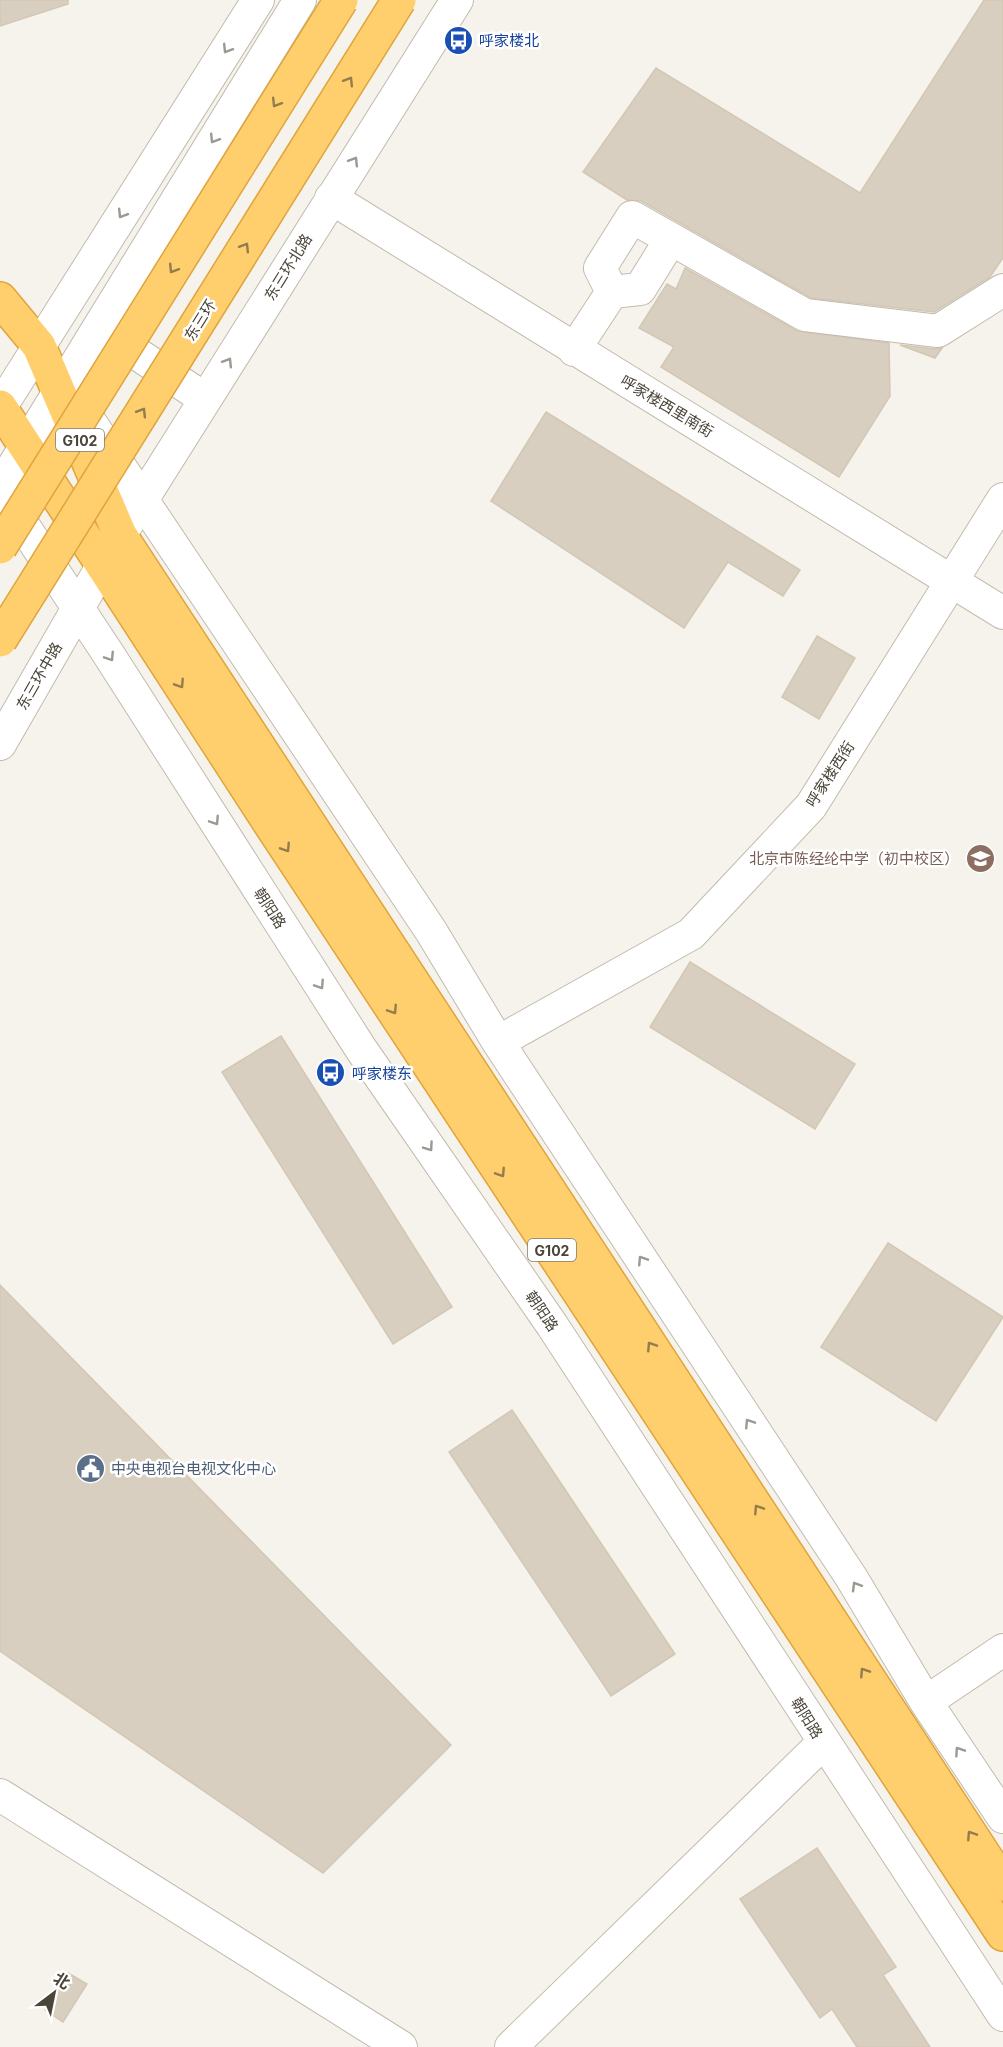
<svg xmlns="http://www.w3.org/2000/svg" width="1003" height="2047" font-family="Inter,'Noto Sans SC',sans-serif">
	<rect width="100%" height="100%" fill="#f6f3ec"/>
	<path fill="#d8cfc1" stroke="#d3c7b4" stroke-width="1.5" d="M 0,0 L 68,0 L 68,4 L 0,26 Z
		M 984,0 L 1003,0 L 1003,258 L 990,277 L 934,312 L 811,298 L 641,201 L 627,200 L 583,172 L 656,68 L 860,193 Z
		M 685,268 L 797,331 L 889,343 L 890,396 L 839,477 L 661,367 L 674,347 L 639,328 L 667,284 L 676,289 Z
		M 900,345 L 936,349 L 942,348 L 935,358 Z
		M 546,412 L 800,570 L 783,596 L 728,562 L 684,628 L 491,501 Z
		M 817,636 L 855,658 L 819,719 L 782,697 Z
		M 690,962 L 855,1064 L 815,1129 L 650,1027 Z
		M 281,1036 L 452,1307 L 393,1344 L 222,1072 Z
		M 888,1243 L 1003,1317 L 936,1421 L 821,1347 Z
		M 0,1285 L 451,1745 L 323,1873 L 0,1651 Z
		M 512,1410 L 675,1654 L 611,1696 L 449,1452 Z
		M 817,1848 L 896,1967 L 883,1975 L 930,2047 L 857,2047 L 832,2009 L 820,2018 L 740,1899 Z
		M 68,1973 L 87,1984 L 63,2022 L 45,2010 Z"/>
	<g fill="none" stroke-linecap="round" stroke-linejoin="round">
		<defs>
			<path id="minor" d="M 331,198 L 1003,613
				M 671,239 L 805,315 L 938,331 L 1003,290
				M 103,331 L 205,399
				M 574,350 L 612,292 L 640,289 L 671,239 L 632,217 L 600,268 L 612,292
				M 70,392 L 431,931 L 498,1042 L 851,1577 L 926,1702 L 1003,1817
				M 0,408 L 258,0
				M 0,488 L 300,0
				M 0,490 L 109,655 L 361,1049 L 552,1325 L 1003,2015
				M 0,744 L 120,535 L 457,0
				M 498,1042 L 691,934 L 811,806 L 1003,499
				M 926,1702 L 1003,1650
				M 0,1795 L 401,2047
				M 511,2047 L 823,1743"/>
			<path id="highway" d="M 0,299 L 39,346 L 120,535 L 1003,1884
				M 0,407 L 271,825 L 1003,1934"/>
		</defs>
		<use href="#minor" stroke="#c2bbae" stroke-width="34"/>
		<use href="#highway" stroke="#e0a43c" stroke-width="36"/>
		<use href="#minor" stroke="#fff" stroke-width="32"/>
		<use href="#highway" stroke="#ffcf6e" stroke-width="33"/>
		<defs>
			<path id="highway-bridge" d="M 0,547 L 341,0
				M 0,640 L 399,0"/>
		</defs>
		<use href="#highway-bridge" stroke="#e0a43c" stroke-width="36" stroke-linecap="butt"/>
		<use href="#highway-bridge" stroke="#ffcf6e" stroke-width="33"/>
	</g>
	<defs><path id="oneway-chevron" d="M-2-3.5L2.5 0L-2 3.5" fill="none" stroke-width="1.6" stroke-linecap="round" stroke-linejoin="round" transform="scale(1.5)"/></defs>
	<g stroke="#9c9892">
		<use href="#oneway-chevron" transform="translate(227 49) rotate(122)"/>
		<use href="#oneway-chevron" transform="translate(214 139) rotate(122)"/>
		<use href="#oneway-chevron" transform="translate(354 161) rotate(-58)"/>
		<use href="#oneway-chevron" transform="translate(122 214) rotate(122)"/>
		<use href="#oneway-chevron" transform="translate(228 362) rotate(-58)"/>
		<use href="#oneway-chevron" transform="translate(110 657) rotate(57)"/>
		<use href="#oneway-chevron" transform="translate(215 821) rotate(57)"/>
		<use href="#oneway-chevron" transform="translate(320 985) rotate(57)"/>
		<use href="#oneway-chevron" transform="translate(429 1147) rotate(55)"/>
		<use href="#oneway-chevron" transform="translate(642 1260) rotate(-123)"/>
		<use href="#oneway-chevron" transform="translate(749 1423) rotate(-123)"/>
		<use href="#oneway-chevron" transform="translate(856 1586) rotate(-121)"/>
		<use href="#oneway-chevron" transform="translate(959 1751) rotate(-124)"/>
	</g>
	<g stroke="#937c4e">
		<use href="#oneway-chevron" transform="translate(349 81) rotate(-58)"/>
		<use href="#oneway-chevron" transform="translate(276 103) rotate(122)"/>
		<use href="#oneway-chevron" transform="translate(245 247) rotate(-58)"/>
		<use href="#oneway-chevron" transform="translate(173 269) rotate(122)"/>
		<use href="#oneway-chevron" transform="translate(142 412) rotate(-58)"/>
		<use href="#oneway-chevron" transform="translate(180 684) rotate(57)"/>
		<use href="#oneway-chevron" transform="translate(286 848) rotate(57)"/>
		<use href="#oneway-chevron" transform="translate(393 1010) rotate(57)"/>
		<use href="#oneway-chevron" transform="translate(501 1173) rotate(57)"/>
		<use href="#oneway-chevron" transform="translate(651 1346) rotate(-123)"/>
		<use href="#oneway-chevron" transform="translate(758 1509) rotate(-123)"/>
		<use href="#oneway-chevron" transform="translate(864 1672) rotate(-123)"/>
		<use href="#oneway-chevron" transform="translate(971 1835) rotate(-123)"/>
	</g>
	<defs>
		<symbol id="bus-disc" viewBox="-11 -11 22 22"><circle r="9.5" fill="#1a4fb4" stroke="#fff"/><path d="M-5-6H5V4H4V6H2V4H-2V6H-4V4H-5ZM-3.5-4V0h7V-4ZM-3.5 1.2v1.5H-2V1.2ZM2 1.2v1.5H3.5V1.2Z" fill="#fff"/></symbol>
		<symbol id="school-disc" viewBox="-11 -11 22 22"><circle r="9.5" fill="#8d6e63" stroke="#fff"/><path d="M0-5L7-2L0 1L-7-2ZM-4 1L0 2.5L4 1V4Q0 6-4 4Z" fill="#fff"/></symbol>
		<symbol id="civic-disc" viewBox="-11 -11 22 22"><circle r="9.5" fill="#5c6f8a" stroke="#fff"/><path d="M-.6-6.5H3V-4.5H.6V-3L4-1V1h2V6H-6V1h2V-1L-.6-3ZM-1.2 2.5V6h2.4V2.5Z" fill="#fff"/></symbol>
	</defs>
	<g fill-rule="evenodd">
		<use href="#bus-disc" x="442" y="24" width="33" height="33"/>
		<use href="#school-disc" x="964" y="842" width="33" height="33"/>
		<use href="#bus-disc" x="314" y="1056" width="33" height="33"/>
		<use href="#civic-disc" x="74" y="1452" width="33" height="33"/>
	</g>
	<g text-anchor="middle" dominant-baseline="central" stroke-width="5" stroke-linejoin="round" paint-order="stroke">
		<g fill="#fff" stroke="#817c74" stroke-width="1.5">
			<rect x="56" y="429" width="48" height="22" rx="4.5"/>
			<rect x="528" y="1239" width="48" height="22" rx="4.5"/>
		</g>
		<g font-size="14" font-weight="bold" fill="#4b4439">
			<text x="80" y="440">G102</text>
			<text x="552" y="1250">G102</text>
		</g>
		<g font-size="15" fill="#164399" stroke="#fff" text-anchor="start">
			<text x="479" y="40">呼家楼北</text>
			<text x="352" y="1073">呼家楼东</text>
		</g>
		<g font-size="15" fill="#4b4439" stroke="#fff">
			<text transform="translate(288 267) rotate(-58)">东三环北路</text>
			<text transform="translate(200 320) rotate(-58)">东三环</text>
			<text transform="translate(667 406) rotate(31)">呼家楼西里南街</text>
			<text transform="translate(39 676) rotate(-60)">东三环中路</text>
			<text transform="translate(830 774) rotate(-57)">呼家楼西街</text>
			<text transform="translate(270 908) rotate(57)">朝阳路</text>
			<text transform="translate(542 1311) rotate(56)">朝阳路</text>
			<text transform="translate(807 1718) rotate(58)">朝阳路</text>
		</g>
		<g font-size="15" fill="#785e54" stroke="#fff" text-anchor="end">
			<text x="959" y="858">北京市陈经纶中学（初中校区）</text>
		</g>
		<g font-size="15" fill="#4e5e75" stroke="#fff" text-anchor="start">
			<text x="111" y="1468">中央电视台电视文化中心</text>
		</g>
	</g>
	<g transform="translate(54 1993) rotate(32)" stroke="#ffffff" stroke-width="4.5" paint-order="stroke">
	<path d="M0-4.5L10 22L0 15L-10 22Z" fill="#4b4439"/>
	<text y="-9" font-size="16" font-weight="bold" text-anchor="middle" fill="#4b4439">北</text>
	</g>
</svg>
